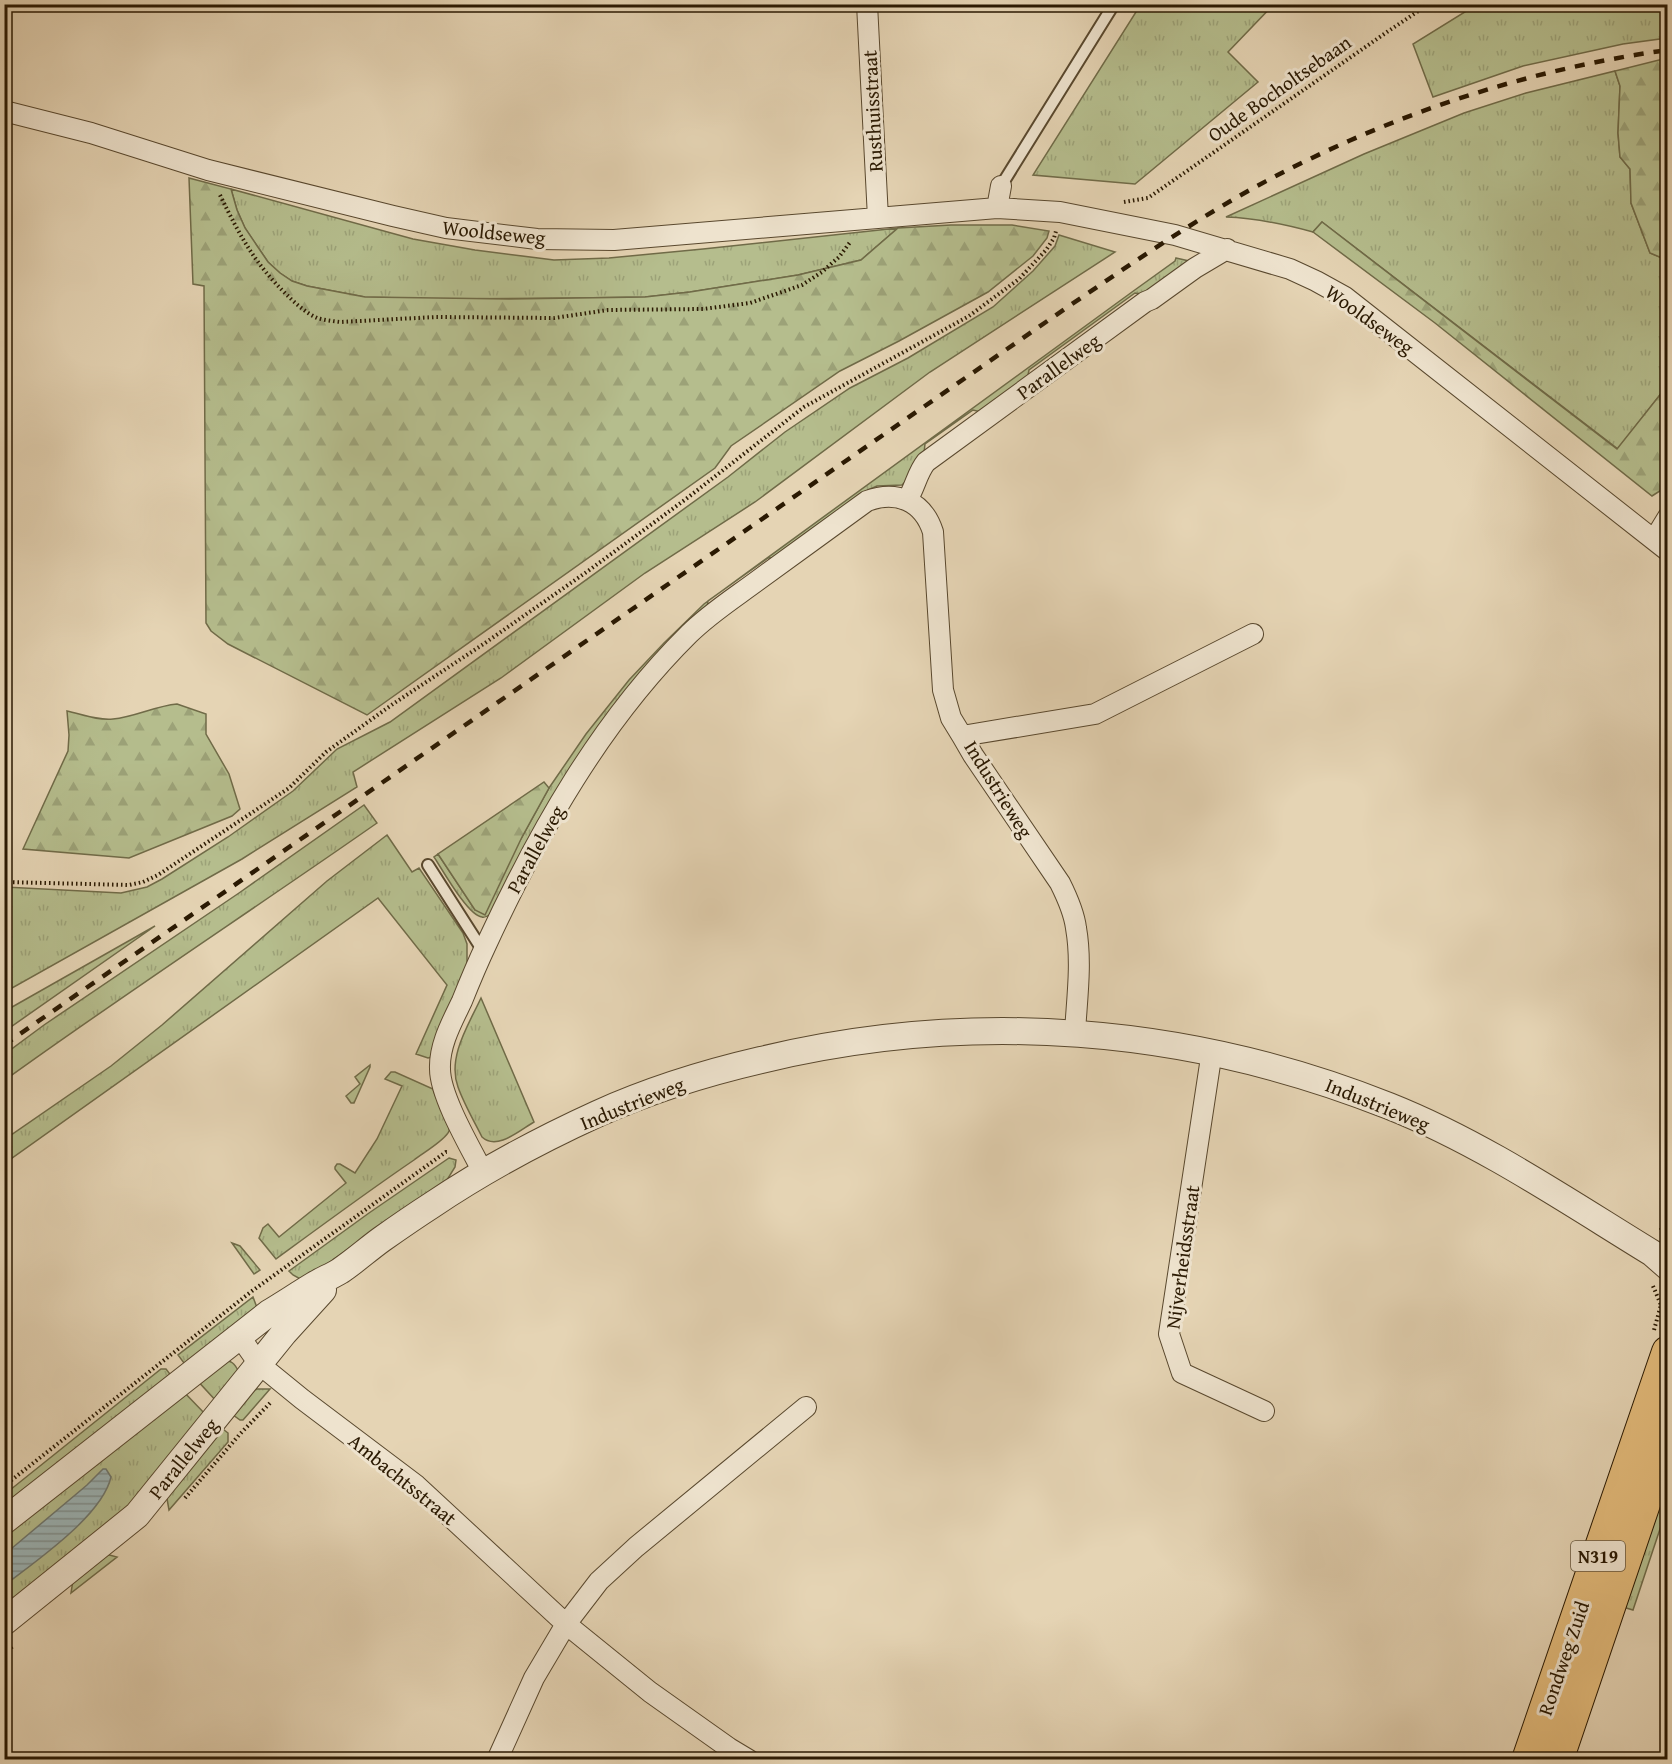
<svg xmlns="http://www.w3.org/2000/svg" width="1672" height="1764" font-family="'Gentium Book Plus',serif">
	<defs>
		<pattern id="grass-tufts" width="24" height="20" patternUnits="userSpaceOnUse" patternTransform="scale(1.5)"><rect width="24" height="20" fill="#b5bd8d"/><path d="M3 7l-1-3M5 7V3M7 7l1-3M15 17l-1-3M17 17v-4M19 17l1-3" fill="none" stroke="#9ca278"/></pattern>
		<pattern id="forest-firs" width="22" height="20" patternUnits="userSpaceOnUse" patternTransform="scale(1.5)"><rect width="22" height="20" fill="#b5bd8d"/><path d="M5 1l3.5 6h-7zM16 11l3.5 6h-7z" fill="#9ca278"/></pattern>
		<pattern id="water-rules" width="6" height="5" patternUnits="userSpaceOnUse" patternTransform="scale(1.5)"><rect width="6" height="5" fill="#9bb5b8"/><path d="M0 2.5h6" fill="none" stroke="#7f9293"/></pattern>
	</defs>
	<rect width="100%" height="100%" fill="#e5d4b4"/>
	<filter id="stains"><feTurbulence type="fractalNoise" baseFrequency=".00333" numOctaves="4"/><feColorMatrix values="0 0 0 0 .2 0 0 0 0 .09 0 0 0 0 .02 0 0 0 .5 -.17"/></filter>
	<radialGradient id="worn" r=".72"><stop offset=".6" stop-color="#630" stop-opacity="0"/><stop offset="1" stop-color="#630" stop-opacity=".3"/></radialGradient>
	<path fill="url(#grass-tufts)" stroke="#706b48" stroke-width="1.5" d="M 1141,4 L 1273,5 L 1228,52 L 1258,82 L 1135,184 L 1033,175 Z
		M 1476,5 L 1667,5 L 1667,38 L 1623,44 L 1523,66 L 1433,97 L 1413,44 Z
		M 1615,71 L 1620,86 L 1618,133 L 1620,157 L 1630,169 L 1631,203 L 1650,253 L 1667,260 L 1667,386 L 1618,449 L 1322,222 L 1313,232 C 1284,224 1256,218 1226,217 L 1364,154 L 1464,113 L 1526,93 Z
		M 231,189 L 413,239 L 475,250 L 554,260 L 609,258 L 703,249 L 898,228 L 861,260 L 798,275 L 690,292 L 645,297 L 574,298 L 438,299 L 365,297 L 307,286 L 292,281 L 280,273 L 268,262 L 245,228 L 237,210 Z
		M 1059,235 L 1115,252 L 930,372 L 755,502 L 645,573 L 501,678 L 353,772 L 357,787 L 242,859 L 5,992 L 5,887 L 121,893 L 147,887 L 162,879 L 228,837 L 293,791 L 337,749 L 390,722 L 728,477 L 785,432 L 850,388 L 908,358 L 993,307 L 1033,271 L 1055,246 Z
		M 1176,258 L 1189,261 L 1148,295 L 1135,293 L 1029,370 L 1027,380 L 981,412 L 973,410 L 925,444 L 924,453 L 906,481 L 902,485 L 877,486 L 868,490 L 774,558 L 768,558 L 708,601 L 707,608 L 591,737 L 570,769 L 543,814 L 491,914 C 488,916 485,918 482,917 C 468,916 442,869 434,857 L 438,854 L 475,910 L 522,837 L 549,788 L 586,734 L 629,680 L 664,643 L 704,604 L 1132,292 L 1175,261 Z
		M 364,805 L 377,823 C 254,909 127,992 5,1080 L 5,1054 L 44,1025 L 239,893 Z
		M 387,835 L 412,872 L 419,868 L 463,933 L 467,944 L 467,968 L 432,1057 L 428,1058 L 416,1054 L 447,985 L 378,898 L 5,1163 L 4,1140 L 111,1066 L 162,1025 L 327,881 Z
		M 155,926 L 5,1031 L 5,1011 Z
		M 481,998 L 534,1122 C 520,1130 497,1151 482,1137 C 474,1121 464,1104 458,1087 C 447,1057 469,1024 481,998 Z
		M 370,1065 L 370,1067 L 354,1103 L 351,1103 L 346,1096 L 360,1084 L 355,1077 Z
		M 391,1072 L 395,1072 L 433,1089 C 435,1099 451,1123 449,1131 C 446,1140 421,1154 414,1160 C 367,1192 321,1226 276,1259 L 259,1238 L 263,1228 L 268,1224 L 279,1237 L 346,1183 L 335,1169 L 335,1167 L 337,1164 L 340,1164 L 355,1173 L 377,1139 L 402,1086 L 385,1079 Z
		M 449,1158 L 456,1160 L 455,1167 L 447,1180 L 371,1232 L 304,1281 L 293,1275 L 289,1271 L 369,1213 Z
		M 232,1243 L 240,1246 L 260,1270 L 254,1274 Z
		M 253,1297 L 259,1313 L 187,1367 L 178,1355 Z
		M 222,1359 C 231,1361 235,1363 238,1371 L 218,1403 L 195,1378 Z
		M 161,1369 L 166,1369 L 173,1378 L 5,1511 L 5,1494 Z
		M 181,1389 L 208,1417 L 145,1496 L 5,1612 L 5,1530 Z
		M 256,1389 L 270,1389 L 243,1420 L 240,1420 L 229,1412 L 249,1392 Z
		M 219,1426 L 228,1433 L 228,1442 L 169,1510 L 166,1493 Z
		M 1667,1455 L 1667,1508 L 1633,1610 L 1616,1605 Z
		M 102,1553 L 117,1557 L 71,1593 L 74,1574 Z"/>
	<path fill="url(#forest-firs)" stroke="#706b48" stroke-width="1.5" d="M 1667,58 L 1668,58 L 1667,260 L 1650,253 L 1631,203 L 1630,169 L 1620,157 L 1618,133 L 1620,86 L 1615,71 Z
		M 189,178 L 231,189 L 237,210 L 245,228 L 268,262 L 280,273 L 292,281 L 307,286 L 365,297 L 509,299 L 645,297 L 690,292 L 798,275 L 861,260 L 898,228 L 951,225 L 1012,225 L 1049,231 L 1047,238 L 1033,256 L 988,292 L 899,341 L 840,371 L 731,446 L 715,468 L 367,715 L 228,644 L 211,631 L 206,623 L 204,286 L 193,284 Z
		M 1322,222 L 1617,449 L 1667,386 L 1666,487 L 1652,496 L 1435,323 L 1313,232 Z
		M 177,704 L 206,714 L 206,734 L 229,774 L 240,809 L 232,816 L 129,858 L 23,849 L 68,751 L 69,735 L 67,711 C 81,714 98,721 113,719 C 135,717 155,706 177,704 Z
		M 544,782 L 549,788 L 522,837 L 485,915 L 475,910 L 438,854 Z"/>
	<path fill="url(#water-rules)" stroke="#6e776f" stroke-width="1.5" d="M 103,1469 L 106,1469 L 111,1477 C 102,1516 36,1561 5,1585 L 5,1554 L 87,1485 Z"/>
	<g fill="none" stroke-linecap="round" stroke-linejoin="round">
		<defs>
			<path id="service" d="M 1001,186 L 1114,4
				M 428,865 L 483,951"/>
			<path id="minor" d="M 867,4 L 878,218
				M 4,111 L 91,133 L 208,170 L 393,216 L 446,228 L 537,239 L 614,240 L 997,208 L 1060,212 L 1175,235 L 1290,269 L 1316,281 L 1345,297 L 1668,551
				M 997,208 L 1001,186
				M 907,500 C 915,488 917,473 926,462 L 1145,302 L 1152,299 L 1195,268 L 1227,249
				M 1654,540 L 1668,517
				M 1075,1032 C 1077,998 1082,962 1076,928 C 1074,912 1067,897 1060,883 L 973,755 L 962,736 L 1095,714 L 1253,634
				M 1212,1051 L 1169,1334 L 1182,1373 L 1264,1411
				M 483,1172 C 470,1147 440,1096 440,1069 C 439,1045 452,1022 462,1001 C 470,981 478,962 487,943 C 539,831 601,721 689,634 C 709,614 734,598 757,581 C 794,554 830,528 867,501 C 897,490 923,501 933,532 L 943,690 L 951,718 L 962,736
				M 240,1337 L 259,1364 L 302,1399 L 416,1485 L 566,1624 L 650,1692 L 729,1748 L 749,1760
				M 497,1760 L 534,1678 L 566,1624 L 599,1581 L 636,1547 L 806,1407"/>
			<path id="tertiary" d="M 4,1521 L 269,1313 C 284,1304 299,1294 314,1285 C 322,1280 332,1276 340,1271 C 355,1261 368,1249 382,1239 C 399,1227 415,1216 432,1205 C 484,1170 540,1140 597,1114 C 650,1090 705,1073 761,1060 C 972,1009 1188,1026 1389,1106 C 1482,1143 1567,1201 1652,1253 L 1668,1267
				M 4,1622 L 137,1515 L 284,1333 L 323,1290"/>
			<path id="primary" d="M 1528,1760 L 1668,1352
				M 1557,1760 L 1668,1433"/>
		</defs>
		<use href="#service" stroke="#59482e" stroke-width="14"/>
		<use href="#minor" stroke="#59482e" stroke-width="22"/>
		<use href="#tertiary" stroke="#59482e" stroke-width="28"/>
		<use href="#primary" stroke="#2a1902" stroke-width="34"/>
		<path stroke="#2a1902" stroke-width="4" stroke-dasharray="1.5 3" stroke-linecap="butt" d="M 220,195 C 240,236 255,264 287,295 C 295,303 306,313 317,318 C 324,320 332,321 340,322 L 436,317 L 554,318 L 608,310 L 703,309 L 750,303 L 802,285 L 822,272 L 839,257 L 851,241
			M 1124,202 L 1148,198 L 1387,32 L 1429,4
			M 4,882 L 129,885 L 143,882 L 158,875 L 289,788 L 326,752 L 393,704 L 485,643 L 588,571 L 686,499 L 804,407 L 969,316 L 1019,279 L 1046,250 L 1054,238 L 1056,231
			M 1661,1230 L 1663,1222 L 1668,1214
			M 1653,1286 L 1661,1305 L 1654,1330
			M 4,1486 L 252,1291 L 446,1152 L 449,1152
			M 185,1498 L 240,1434 L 272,1401
			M 4,1653 L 13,1646"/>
		<use href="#service" stroke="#eee3ce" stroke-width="10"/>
		<use href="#minor" stroke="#eee3ce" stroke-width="20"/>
		<use href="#tertiary" stroke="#eee3ce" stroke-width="26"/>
		<use href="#primary" stroke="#e2ba7a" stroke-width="32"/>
		<path stroke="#2a1902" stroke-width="4.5" stroke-dasharray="10 10" stroke-linecap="butt" d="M 4,1045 L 1069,306 C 1128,266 1186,226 1248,191 C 1378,119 1521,70 1668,50"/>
	</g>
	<g text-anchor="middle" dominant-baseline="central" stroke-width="6" stroke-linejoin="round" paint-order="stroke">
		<rect fill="#eee3ce" stroke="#65563f" stroke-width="1.5" x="1571" y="1541" width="54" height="30" rx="4.5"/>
		<g font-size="18" font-weight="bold" fill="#2a1902">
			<text x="1598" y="1556">N319</text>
		</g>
		<g font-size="20" fill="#2a1902" stroke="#eee3ce">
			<text transform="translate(1279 88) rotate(-35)">Oude Bocholtsebaan</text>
			<text transform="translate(872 111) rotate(-93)">Rusthuisstraat</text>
			<text transform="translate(494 232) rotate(6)">Wooldseweg</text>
			<text transform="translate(1370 319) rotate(36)">Wooldseweg</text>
			<text transform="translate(1058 366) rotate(-36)">Parallelweg</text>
			<text transform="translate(999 789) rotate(58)">Industrieweg</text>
			<text transform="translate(535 849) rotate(-61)">Parallelweg</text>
			<text transform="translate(632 1103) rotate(-22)">Industrieweg</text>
			<text transform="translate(1378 1104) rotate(22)">Industrieweg</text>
			<text transform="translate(1182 1257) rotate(-82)">Nijverheidsstraat</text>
			<text transform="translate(183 1458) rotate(-51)">Parallelweg</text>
			<text transform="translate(403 1479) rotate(39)">Ambachtsstraat</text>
			<text transform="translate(1563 1658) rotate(-71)">Rondweg Zuid</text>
		</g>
	</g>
	<rect width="1672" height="1764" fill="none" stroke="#e5d4b4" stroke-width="24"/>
	<rect x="6" y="6" width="1660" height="1752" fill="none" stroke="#2a1902" stroke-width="3"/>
	<rect x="12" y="12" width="1648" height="1740" fill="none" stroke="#2a1902" stroke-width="1.5"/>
	<rect width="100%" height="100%" filter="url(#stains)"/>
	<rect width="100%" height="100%" fill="url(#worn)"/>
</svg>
